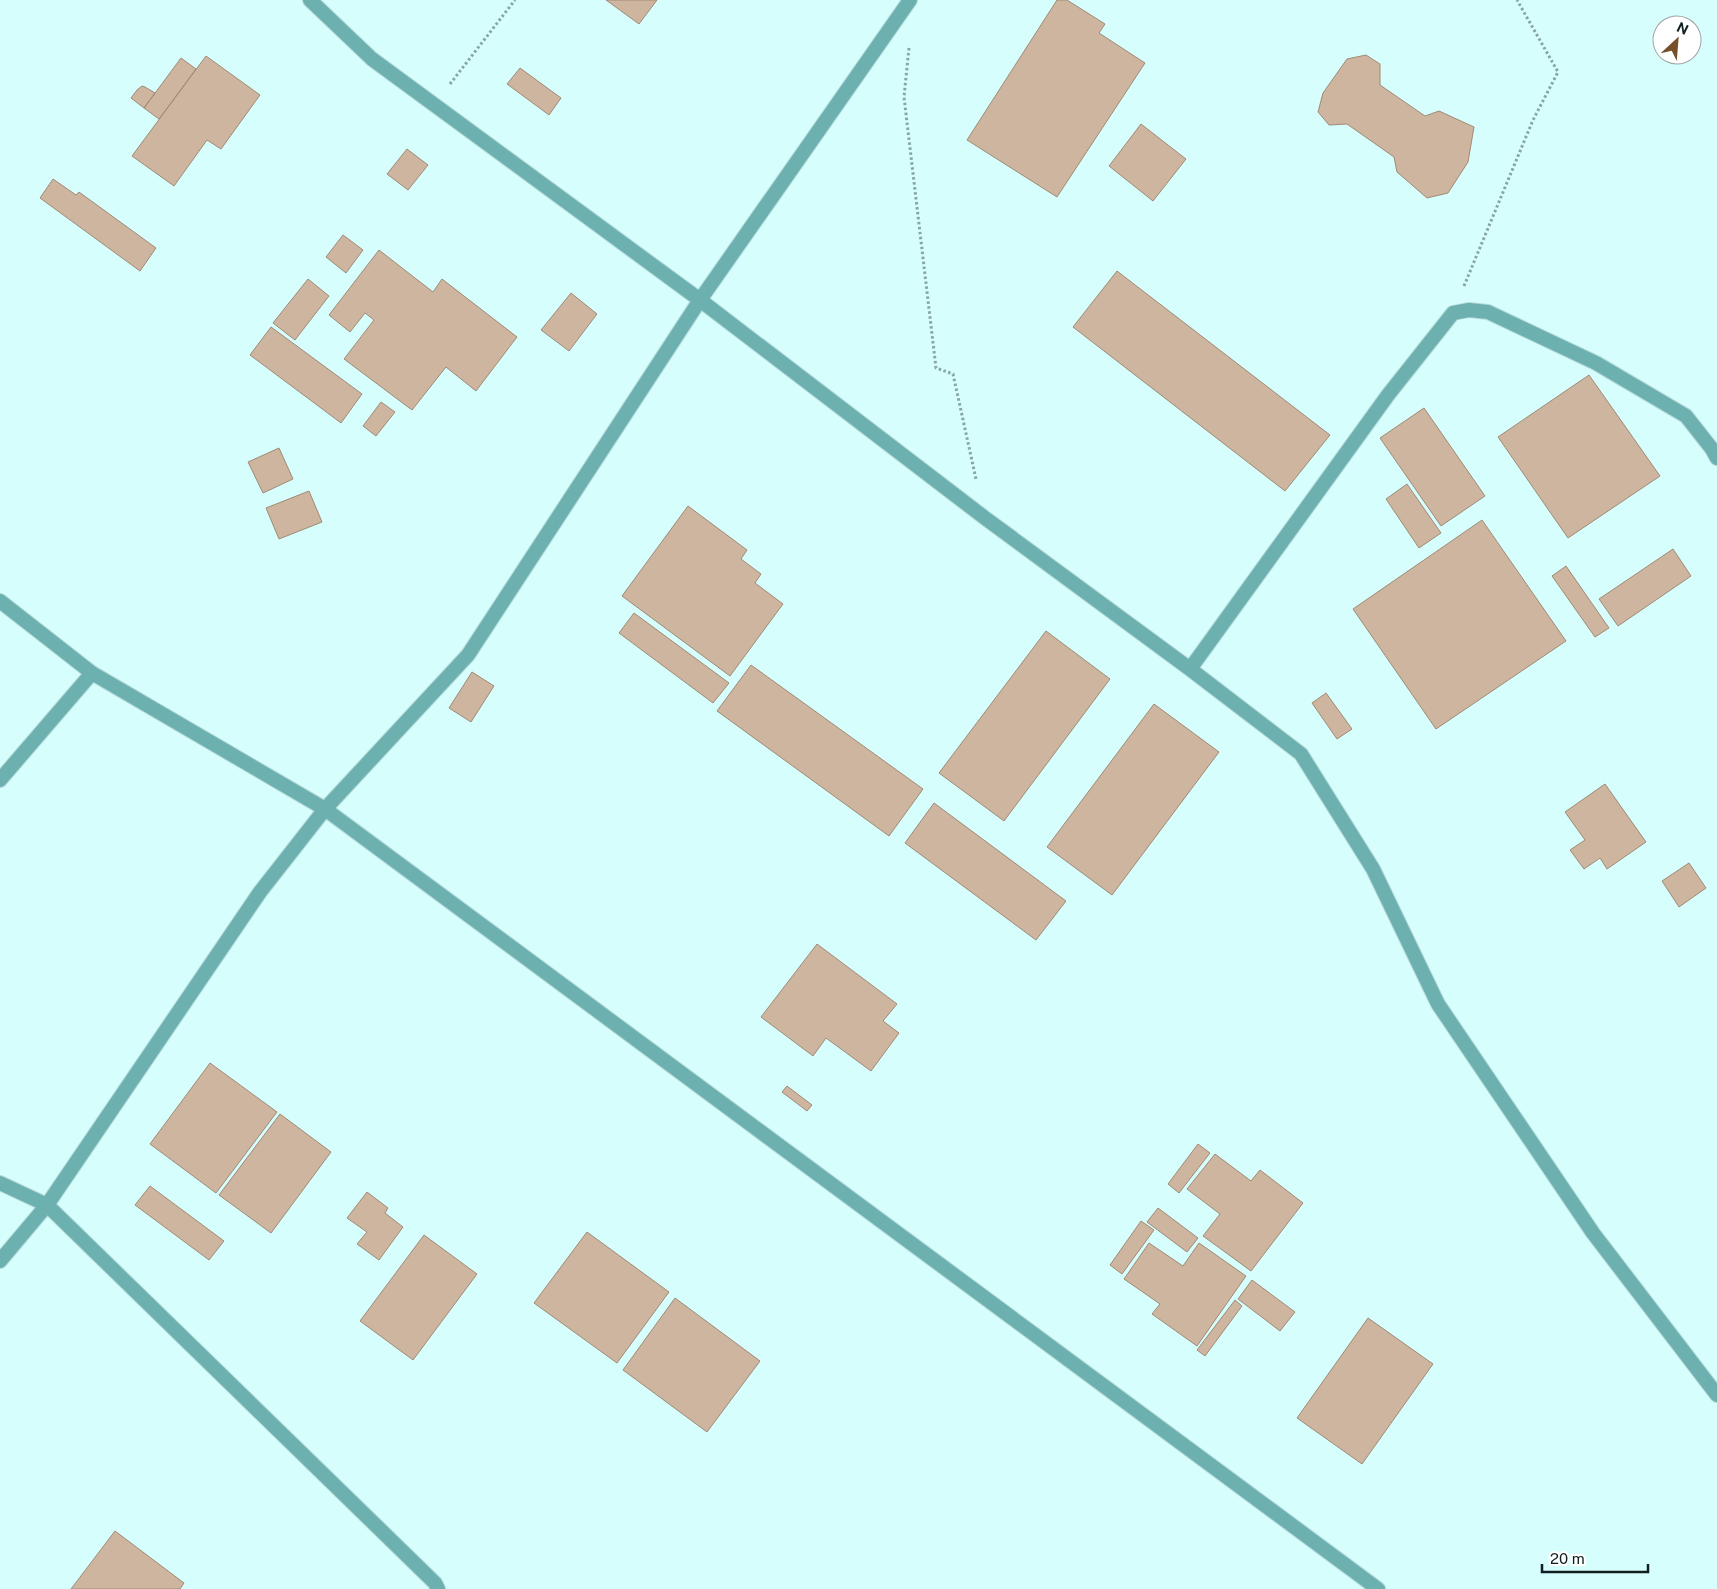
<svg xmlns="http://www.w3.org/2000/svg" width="1717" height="1589" font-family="'Public Sans',sans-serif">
	<rect width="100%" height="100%" fill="#d6fefd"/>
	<path fill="#cdb59f" stroke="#a18a75" d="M 606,0 L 657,0 L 639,24 Z
		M 1057,0 L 1067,0 L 1105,24 L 1099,33 L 1145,63 L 1057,197 L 967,140 Z
		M 1366,55 L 1380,64 L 1380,85 L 1425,116 L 1439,111 L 1474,127 L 1468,162 L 1448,193 L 1427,198 L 1397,172 L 1394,157 L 1347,124 L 1329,125 L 1318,112 L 1323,93 L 1347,59 Z
		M 206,56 L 260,95 L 221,149 L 207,140 L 174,186 L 132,156 Z
		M 181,58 L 196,69 L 159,119 L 144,108 Z
		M 520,68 L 561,98 L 549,115 L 507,84 Z
		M 142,86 L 145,87 L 155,93 L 144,108 L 131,98 L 137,90 Z
		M 1141,124 L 1186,159 L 1153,201 L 1109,166 Z
		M 407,149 L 428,165 L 408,190 L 387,174 Z
		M 53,179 L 76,195 L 79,192 L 156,248 L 140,271 L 40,198 Z
		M 343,235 L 363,250 L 346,273 L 326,257 Z
		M 379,250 L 433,292 L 442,279 L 517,337 L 476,391 L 446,367 L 412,410 L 344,359 L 374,320 L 365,313 L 350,332 L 329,315 Z
		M 1117,271 L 1330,435 L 1285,491 L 1073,327 Z
		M 308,279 L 329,296 L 295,340 L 273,323 Z
		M 571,293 L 597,314 L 569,351 L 541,330 Z
		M 271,327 L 362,394 L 341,423 L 250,355 Z
		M 1589,375 L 1660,476 L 1568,538 L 1498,437 Z
		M 381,402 L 395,412 L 376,436 L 363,426 Z
		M 1424,408 L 1485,496 L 1441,526 L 1380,438 Z
		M 279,448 L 293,479 L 263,493 L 248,462 Z
		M 1407,484 L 1441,533 L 1419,548 L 1386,499 Z
		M 309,491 L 322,522 L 279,539 L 266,508 Z
		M 688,506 L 747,550 L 741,559 L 761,574 L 755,583 L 783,604 L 730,676 L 622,596 Z
		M 1482,520 L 1566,641 L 1436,729 L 1353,609 Z
		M 1673,549 L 1691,576 L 1618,626 L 1599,599 Z
		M 1566,566 L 1609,628 L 1595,637 L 1552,576 Z
		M 634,613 L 729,683 L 713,703 L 619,633 Z
		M 1046,631 L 1110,679 L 1004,821 L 939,773 Z
		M 751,665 L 923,789 L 889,836 L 717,711 Z
		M 472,672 L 494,686 L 471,722 L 449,708 Z
		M 1326,693 L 1352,729 L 1337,739 L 1312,703 Z
		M 1154,704 L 1219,752 L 1112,895 L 1047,847 Z
		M 1605,784 L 1646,842 L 1607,869 L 1600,858 L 1584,869 L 1570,850 L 1585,840 L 1565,812 Z
		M 934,803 L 1066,901 L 1036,940 L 905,843 Z
		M 1689,863 L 1706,888 L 1679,907 L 1662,881 Z
		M 817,944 L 897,1004 L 883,1021 L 899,1033 L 871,1071 L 826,1038 L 813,1056 L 761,1017 Z
		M 210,1063 L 277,1112 L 216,1193 L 150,1144 Z
		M 787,1086 L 812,1105 L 807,1111 L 782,1092 Z
		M 280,1114 L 331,1152 L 271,1233 L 219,1195 Z
		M 1198,1144 L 1210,1153 L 1179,1193 L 1168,1184 Z
		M 1215,1154 L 1251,1181 L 1260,1170 L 1303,1203 L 1251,1271 L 1203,1236 L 1220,1214 L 1187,1189 Z
		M 150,1186 L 224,1241 L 209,1260 L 135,1205 Z
		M 367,1192 L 388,1208 L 385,1213 L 403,1227 L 379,1260 L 357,1244 L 367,1232 L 347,1218 Z
		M 1158,1208 L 1198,1238 L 1187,1252 L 1147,1222 Z
		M 1141,1221 L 1154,1230 L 1122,1274 L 1110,1265 Z
		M 587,1232 L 669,1292 L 617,1363 L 534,1303 Z
		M 424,1235 L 477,1274 L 413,1360 L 360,1321 Z
		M 1149,1243 L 1183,1266 L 1199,1243 L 1246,1276 L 1197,1346 L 1152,1314 L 1160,1304 L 1124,1279 Z
		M 1252,1280 L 1295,1312 L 1280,1331 L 1238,1299 Z
		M 675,1298 L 760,1361 L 707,1432 L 623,1370 Z
		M 1235,1300 L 1242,1306 L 1205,1356 L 1197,1350 Z
		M 1368,1318 L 1433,1364 L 1362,1464 L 1297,1418 Z
		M 115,1531 L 184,1583 L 180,1589 L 71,1589 Z"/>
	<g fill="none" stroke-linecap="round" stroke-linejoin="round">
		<defs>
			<path id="minor" d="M 310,0 L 372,59 L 700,300 L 985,518 L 1190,669 L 1301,754 L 1373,869 L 1438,1004 L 1593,1233 L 1717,1395
				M 0,601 L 92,673 L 325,809 L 1378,1589
				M 1190,669 L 1388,395 L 1453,313 L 1469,310 L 1488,312 L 1596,363 L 1686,416 L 1712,449 L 1717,458
				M 0,780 L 92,673
				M 0,1183 L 47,1205 L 435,1583 L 438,1589
				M 0,1261 L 47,1205 L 260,892 L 325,809 L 468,655 L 700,300 L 910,0"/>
		</defs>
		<use href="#minor" stroke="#b6dad9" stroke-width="16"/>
		<path stroke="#87a5a5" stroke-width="3" stroke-dasharray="2.5 2.5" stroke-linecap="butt" d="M 909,48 L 904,97 L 936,368 L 953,374 L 976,479
			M 450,84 L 515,0
			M 1464,286 L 1533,120 L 1558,72 L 1517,0"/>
		<use href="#minor" stroke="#6cb0b0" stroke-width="14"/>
	</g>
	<g transform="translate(1677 40) rotate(26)"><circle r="24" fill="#ffffff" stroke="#9fa5a5"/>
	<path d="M0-4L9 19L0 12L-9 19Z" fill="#75502b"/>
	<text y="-8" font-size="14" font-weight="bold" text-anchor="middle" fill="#101f1f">N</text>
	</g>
	<path d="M1542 1564v8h106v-8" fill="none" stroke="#101f1f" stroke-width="2.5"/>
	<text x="1550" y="1564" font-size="15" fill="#101f1f" stroke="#ffffff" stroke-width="4" paint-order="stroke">20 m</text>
</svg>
